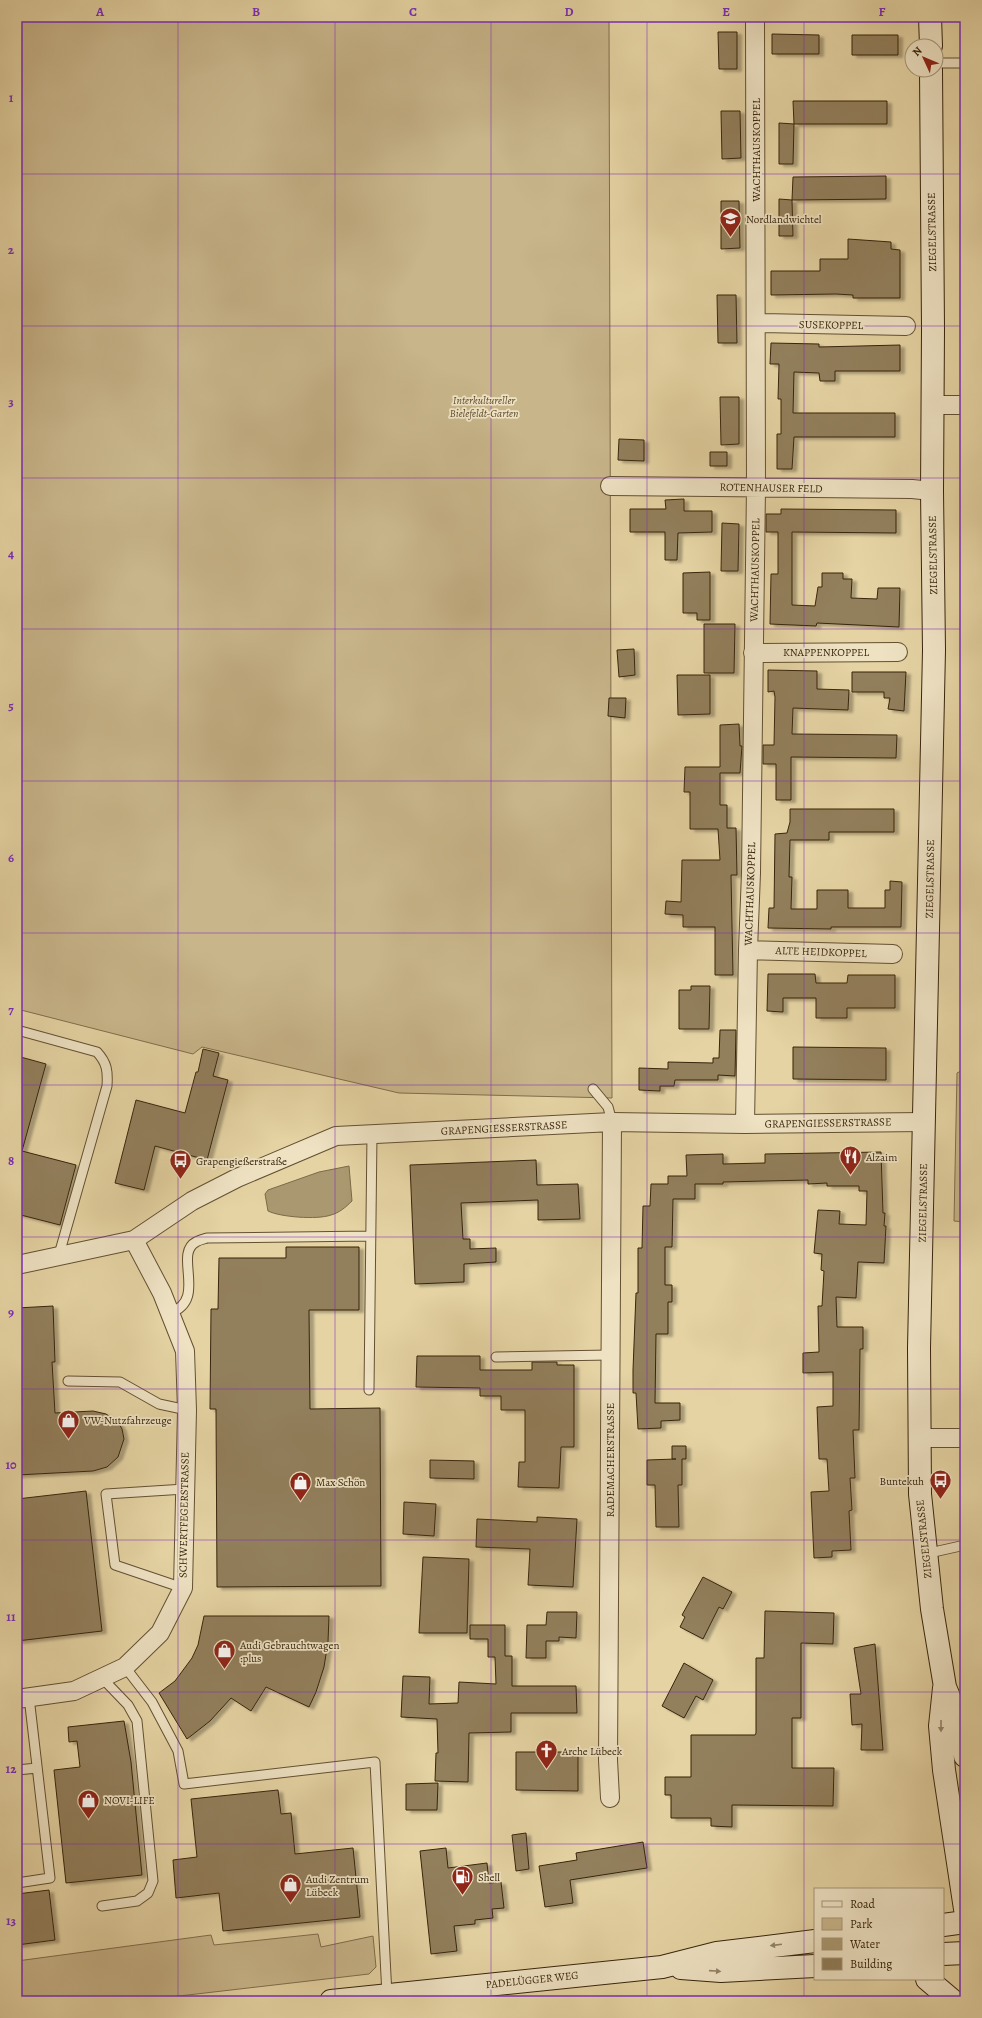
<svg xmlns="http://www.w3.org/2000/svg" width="982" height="2018" font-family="Alegreya,serif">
	<defs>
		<filter id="shadow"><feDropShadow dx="4.5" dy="2.5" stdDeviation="1" flood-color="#0004"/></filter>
	</defs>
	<rect width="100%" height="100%" fill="#e5d3a3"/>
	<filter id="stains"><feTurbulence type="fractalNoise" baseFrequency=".005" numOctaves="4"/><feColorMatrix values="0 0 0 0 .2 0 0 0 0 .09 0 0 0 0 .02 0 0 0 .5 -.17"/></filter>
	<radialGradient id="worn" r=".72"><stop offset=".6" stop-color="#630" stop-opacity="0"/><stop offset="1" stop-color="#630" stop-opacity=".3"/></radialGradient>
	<path fill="#c8b58a" stroke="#806d4c" d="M 17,17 L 609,17 L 612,1098 L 399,1093 L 202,1047 L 193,1054 L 17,1009 Z
		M 965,1069 L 965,1222 L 954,1221 L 957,1073 Z
		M 318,1934 L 321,1947 L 373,1936 L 376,1967 L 369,1974 L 136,2001 L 17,2001 L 17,1961 L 211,1935 L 214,1945 Z"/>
	<path fill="#aa9870" stroke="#7c6a48" d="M 349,1166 L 352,1201 C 346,1207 339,1213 331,1215 C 317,1220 280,1217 268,1211 L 265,1194 L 268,1190 L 319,1172 Z"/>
	<path fill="#927f5b" stroke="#38250d" filter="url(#shadow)" d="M 718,32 L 737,32 L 737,69 L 719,69 Z
		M 772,34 L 819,35 L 819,54 L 772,54 Z
		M 852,35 L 898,35 L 898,55 L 852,55 Z
		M 793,101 L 887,101 L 887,124 L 794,124 Z
		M 721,111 L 740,111 L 741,158 L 722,159 Z
		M 779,123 L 794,124 L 793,164 L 779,164 Z
		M 886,176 L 886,199 L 792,200 L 793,177 Z
		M 779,199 L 792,200 L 793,236 L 779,236 Z
		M 721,201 L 739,201 L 740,248 L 721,249 Z
		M 848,239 L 891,242 L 891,249 L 900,250 L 900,298 L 853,298 L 853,295 L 836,294 L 771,295 L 771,271 L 820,271 L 820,259 L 848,259 Z
		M 717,295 L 736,295 L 737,343 L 718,343 Z
		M 771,343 L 819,344 L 819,347 L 900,345 L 900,371 L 835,371 L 835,381 L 820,381 L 819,373 L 794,372 L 793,413 L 895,413 L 895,437 L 794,437 L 792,469 L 777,469 L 777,434 L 781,434 L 781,399 L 778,399 L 779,364 L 770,364 Z
		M 720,397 L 739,397 L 739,444 L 721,445 Z
		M 619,439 L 644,440 L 644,461 L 618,460 Z
		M 710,452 L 727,452 L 727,466 L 710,466 Z
		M 684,499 L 684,511 L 712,511 L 712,532 L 678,533 L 677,560 L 665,560 L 665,532 L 630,532 L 630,509 L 666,509 L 665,500 Z
		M 781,509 L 896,510 L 896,533 L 792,532 L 792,605 L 815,606 L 818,587 L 822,587 L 822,573 L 843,573 L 843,579 L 852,579 L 851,598 L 877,599 L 878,588 L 900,588 L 899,627 L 817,623 L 816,626 L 770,624 L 771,574 L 778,574 L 778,532 L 766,532 L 766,514 L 781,514 Z
		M 722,523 L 739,524 L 738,571 L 721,571 Z
		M 710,572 L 710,620 L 697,620 L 697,613 L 683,613 L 683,573 Z
		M 704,624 L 735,624 L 734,673 L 704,673 Z
		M 634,649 L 635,675 L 619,677 L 617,650 Z
		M 768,670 L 817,671 L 817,689 L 849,690 L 848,710 L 793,708 L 792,734 L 897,735 L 896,758 L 791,757 L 791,800 L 776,800 L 776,764 L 763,764 L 763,745 L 774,745 L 775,697 L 774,691 L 768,692 Z
		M 852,672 L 906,672 L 904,711 L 888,709 L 890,698 L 884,698 L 884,692 L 852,692 Z
		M 677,675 L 710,675 L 710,714 L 678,715 Z
		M 609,698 L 626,698 L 625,718 L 608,716 Z
		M 739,724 L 740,746 L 742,746 L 740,773 L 720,773 L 720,805 L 727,805 L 727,828 L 736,828 L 737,875 L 731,875 L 733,975 L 715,975 L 715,927 L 683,927 L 683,915 L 665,914 L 666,901 L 681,902 L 682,860 L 720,860 L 718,829 L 690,829 L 690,792 L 684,792 L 685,767 L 720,767 L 720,725 Z
		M 790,809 L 894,809 L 894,832 L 829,832 L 829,840 L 790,840 L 789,877 L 792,877 L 791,909 L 817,909 L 817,890 L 848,890 L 848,908 L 885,908 L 885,890 L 890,890 L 890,881 L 902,882 L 901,927 L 831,927 L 831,929 L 768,928 L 769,908 L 774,908 L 775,834 L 787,833 L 790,822 Z
		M 768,974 L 815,974 L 816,983 L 847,983 L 848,975 L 895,975 L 895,1008 L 847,1008 L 847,1018 L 816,1018 L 816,998 L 783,998 L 783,1012 L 767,1011 Z
		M 691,986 L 710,986 L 709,1029 L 679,1029 L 679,990 L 691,990 Z
		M 720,1030 L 736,1030 L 735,1076 L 718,1075 L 718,1080 L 675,1080 L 674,1086 L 660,1086 L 660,1091 L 639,1090 L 639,1068 L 668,1069 L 668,1062 L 713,1063 L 713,1058 L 719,1058 Z
		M 793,1047 L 886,1048 L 886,1080 L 793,1079 Z
		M 203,1049 L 219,1053 L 213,1076 L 228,1080 L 207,1160 L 155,1146 L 144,1190 L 115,1183 L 136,1100 L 185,1113 L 196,1072 L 198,1072 Z
		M 17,1056 L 46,1064 L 22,1151 L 76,1165 L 60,1225 L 17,1214 Z
		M 881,1152 L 883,1213 L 885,1213 L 884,1226 L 886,1226 L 884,1263 L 858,1262 L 856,1298 L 836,1297 L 837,1327 L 863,1327 L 863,1349 L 860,1349 L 859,1430 L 853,1430 L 855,1478 L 850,1478 L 852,1510 L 849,1511 L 851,1550 L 832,1551 L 832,1557 L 814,1558 L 811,1492 L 829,1491 L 827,1459 L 819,1459 L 817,1407 L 833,1406 L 833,1372 L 803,1373 L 803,1353 L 819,1352 L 818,1306 L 822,1306 L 824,1271 L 821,1270 L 822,1254 L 814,1253 L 818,1210 L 840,1211 L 839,1224 L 866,1225 L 867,1191 L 859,1191 L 859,1186 L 827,1186 L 827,1183 L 808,1184 L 808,1180 L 723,1182 L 723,1184 L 695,1184 L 695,1199 L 673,1199 L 672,1247 L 665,1247 L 665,1285 L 672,1285 L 672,1302 L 668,1302 L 668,1334 L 656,1334 L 655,1403 L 680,1403 L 680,1420 L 661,1421 L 661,1428 L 638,1429 L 636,1393 L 633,1393 L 633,1370 L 636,1293 L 638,1293 L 638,1248 L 642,1248 L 643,1206 L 650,1206 L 651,1184 L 668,1184 L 668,1176 L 687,1176 L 686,1155 L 723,1154 L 723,1164 L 765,1163 L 765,1154 Z
		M 536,1160 L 537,1185 L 578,1184 L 580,1219 L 538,1220 L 538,1200 L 461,1203 L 463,1239 L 470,1239 L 470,1249 L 496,1248 L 496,1262 L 464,1264 L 464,1282 L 415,1284 L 410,1165 Z
		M 286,1247 L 359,1247 L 359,1310 L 309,1310 L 310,1409 L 380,1408 L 381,1586 L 217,1587 L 216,1409 L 210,1409 L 211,1309 L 218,1309 L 219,1258 L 286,1258 Z
		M 53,1306 L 55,1362 L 52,1362 L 55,1413 L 93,1411 L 106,1414 L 118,1422 L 122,1429 L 124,1439 L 118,1457 L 107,1467 L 93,1471 L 17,1475 L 17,1308 Z
		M 417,1356 L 480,1356 L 480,1370 L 532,1370 L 532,1362 L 557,1362 L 557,1365 L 574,1365 L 574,1447 L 561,1447 L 559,1488 L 518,1487 L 519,1462 L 525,1462 L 525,1410 L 501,1410 L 501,1396 L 480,1396 L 480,1388 L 416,1387 Z
		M 672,1446 L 686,1446 L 686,1459 L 682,1459 L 682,1485 L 678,1485 L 679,1527 L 656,1527 L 655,1485 L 647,1485 L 647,1460 L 676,1459 L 672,1459 Z
		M 430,1460 L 474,1461 L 474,1479 L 430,1478 Z
		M 86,1491 L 102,1631 L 17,1641 L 17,1499 Z
		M 404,1502 L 436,1504 L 434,1536 L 403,1534 Z
		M 537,1517 L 577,1519 L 573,1587 L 528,1585 L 530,1549 L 476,1547 L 477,1519 L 537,1522 Z
		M 423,1557 L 469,1559 L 467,1633 L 419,1633 Z
		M 703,1577 L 732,1592 L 723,1609 L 719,1607 L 703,1639 L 680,1627 L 685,1617 L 682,1615 Z
		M 765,1611 L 834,1613 L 833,1644 L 801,1643 L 801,1718 L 792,1718 L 792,1768 L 834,1768 L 833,1806 L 732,1805 L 732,1827 L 711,1826 L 711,1818 L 671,1818 L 671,1795 L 665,1795 L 665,1777 L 691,1777 L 691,1735 L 755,1735 L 756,1733 L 756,1658 L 764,1658 Z
		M 547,1612 L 577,1612 L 576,1638 L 559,1637 L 559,1641 L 546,1641 L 546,1658 L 526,1658 L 527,1625 L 546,1625 Z
		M 204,1616 L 329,1616 L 328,1642 L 324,1667 L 316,1692 L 309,1707 L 266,1687 L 251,1711 L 231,1698 L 210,1721 L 187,1739 L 159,1693 L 175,1681 L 192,1658 L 198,1645 Z
		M 470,1625 L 505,1625 L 505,1656 L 512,1656 L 512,1686 L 576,1686 L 577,1713 L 511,1713 L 511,1732 L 469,1733 L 468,1782 L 435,1781 L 436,1753 L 438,1753 L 437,1719 L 401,1717 L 403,1676 L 430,1677 L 429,1704 L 458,1703 L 459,1682 L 496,1684 L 495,1657 L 488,1657 L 488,1639 L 470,1639 Z
		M 875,1644 L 883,1750 L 861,1750 L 862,1724 L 852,1725 L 850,1694 L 861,1694 L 854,1648 Z
		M 684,1663 L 713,1680 L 703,1700 L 696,1696 L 684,1718 L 662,1706 Z
		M 124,1721 L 131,1762 L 142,1875 L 66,1883 L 54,1770 L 80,1767 L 77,1741 L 69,1742 L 68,1727 Z
		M 516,1752 L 578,1752 L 578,1791 L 516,1790 Z
		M 438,1783 L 437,1810 L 406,1810 L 406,1784 Z
		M 278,1790 L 281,1814 L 291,1813 L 295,1854 L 353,1848 L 360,1917 L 223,1931 L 219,1893 L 176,1898 L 173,1860 L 197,1857 L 191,1799 Z
		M 526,1833 L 529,1869 L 516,1871 L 512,1835 Z
		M 643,1842 L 647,1868 L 570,1880 L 573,1903 L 545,1907 L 539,1866 L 577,1860 L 576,1853 Z
		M 446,1848 L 448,1868 L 487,1863 L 489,1883 L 501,1882 L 504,1908 L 492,1909 L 493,1918 L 475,1920 L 475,1924 L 454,1926 L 457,1951 L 431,1954 L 420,1851 Z
		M 49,1890 L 55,1940 L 17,1945 L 17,1894 Z"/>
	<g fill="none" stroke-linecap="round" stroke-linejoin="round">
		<defs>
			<path id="service" d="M 936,63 L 965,63
				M 17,1030 L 97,1052 C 107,1063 108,1071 107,1086 L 58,1258
				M 593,1089 L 608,1107 L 612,1122
				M 170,1313 C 208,1300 173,1254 196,1242 C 199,1240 204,1239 207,1238 L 370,1236
				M 496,1357 L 610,1355
				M 68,1381 L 120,1382 L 159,1404 L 187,1410
				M 369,1390 L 372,1134
				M 925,1554 L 965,1545
				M 183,1588 L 115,1565 L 106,1494 L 185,1489
				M 125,1667 L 152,1702 L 178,1751 L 184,1784 L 375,1762 L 387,1995
				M 102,1678 L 128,1705 L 137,1721 L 153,1881 L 148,1893 L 137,1901 L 102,1906
				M 17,1770 L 37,1768
				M 17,1883 L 50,1878 L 29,1697"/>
			<path id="minor" d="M 756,323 L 906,326
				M 932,405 L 965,405
				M 610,486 L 912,489 L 932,491
				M 753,653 L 898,652
				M 748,950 L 893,954
				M 745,1124 L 748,950 L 751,873 L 756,487 L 755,17
				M 17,1265 L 134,1240 L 192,1201 L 237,1178 L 336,1136 L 612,1122 L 745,1124 L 923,1122
				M 919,1438 L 965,1438
				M 17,1699 L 74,1691 L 125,1667 L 160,1633 L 183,1588 L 187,1410 L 185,1351 L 162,1293 L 134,1240
				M 610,1798 L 608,1760 L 612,1122"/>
			<path id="secondary" d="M 930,17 L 931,46
				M 931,70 L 933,329 L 932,491 L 934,650 L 919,1348 L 920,1494 L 932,1609 L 945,1687 L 959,1721 L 965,1756
				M 944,1688 L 940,1726 L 944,1770 L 965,1909
				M 943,1925 L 965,1922
				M 943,1954 L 965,1953
				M 681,1968 L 721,1971 L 815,1966
				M 927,1979 L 953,2001
				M 331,2001 L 662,1967 L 717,1953 L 815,1941"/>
		</defs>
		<use href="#service" stroke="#635032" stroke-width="11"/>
		<use href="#minor" stroke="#635032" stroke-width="20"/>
		<use href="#secondary" stroke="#38250d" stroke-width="24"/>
		<use href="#service" stroke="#eee2c3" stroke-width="9"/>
		<use href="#minor" stroke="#eee2c3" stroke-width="18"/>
		<use href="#secondary" stroke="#eee2c3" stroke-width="22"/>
	</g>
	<defs><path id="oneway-solid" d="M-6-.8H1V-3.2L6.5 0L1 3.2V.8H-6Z"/></defs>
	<g fill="#938468">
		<use href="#oneway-solid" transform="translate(941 1726) rotate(90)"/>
		<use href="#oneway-solid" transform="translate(776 1945) rotate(173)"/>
		<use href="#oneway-solid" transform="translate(715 1971) rotate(4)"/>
	</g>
	<path fill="none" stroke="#7b2cbf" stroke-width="1" stroke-opacity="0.55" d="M 178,17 L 178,2001M 335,17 L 335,2001M 491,17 L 491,2001M 647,17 L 647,2001M 804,17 L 804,2001M 17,174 L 965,174M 17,326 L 965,326M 17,478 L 965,478M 17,629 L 965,629M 17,781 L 965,781M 17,933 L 965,933M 17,1085 L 965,1085M 17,1237 L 965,1237M 17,1389 L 965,1389M 17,1540 L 965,1540M 17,1692 L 965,1692M 17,1844 L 965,1844"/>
	<defs>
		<symbol id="school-pin" viewBox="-11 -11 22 30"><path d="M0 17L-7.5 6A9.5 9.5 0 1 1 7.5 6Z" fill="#8f2418" stroke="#eee2c3"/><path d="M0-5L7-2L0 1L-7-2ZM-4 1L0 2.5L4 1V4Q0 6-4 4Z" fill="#fff"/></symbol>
		<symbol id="restaurant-pin" viewBox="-11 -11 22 30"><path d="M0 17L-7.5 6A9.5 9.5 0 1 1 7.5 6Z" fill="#8f2418" stroke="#eee2c3"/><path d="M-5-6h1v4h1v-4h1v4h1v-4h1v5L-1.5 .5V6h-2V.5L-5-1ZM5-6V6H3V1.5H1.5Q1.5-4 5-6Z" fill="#fff"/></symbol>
		<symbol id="bus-pin" viewBox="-11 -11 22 30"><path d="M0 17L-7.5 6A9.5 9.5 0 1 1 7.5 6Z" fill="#8f2418" stroke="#eee2c3"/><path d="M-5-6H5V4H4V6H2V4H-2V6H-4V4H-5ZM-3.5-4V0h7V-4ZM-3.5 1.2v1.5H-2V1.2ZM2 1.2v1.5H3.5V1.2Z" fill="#fff"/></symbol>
		<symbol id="shop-pin" viewBox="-11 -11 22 30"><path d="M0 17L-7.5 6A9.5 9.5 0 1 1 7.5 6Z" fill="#8f2418" stroke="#eee2c3"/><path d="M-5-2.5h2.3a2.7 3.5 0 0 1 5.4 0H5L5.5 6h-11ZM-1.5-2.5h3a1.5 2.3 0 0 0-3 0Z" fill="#fff"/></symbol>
		<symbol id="church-pin" viewBox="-11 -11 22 30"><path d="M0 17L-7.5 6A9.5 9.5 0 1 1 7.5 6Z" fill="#8f2418" stroke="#eee2c3"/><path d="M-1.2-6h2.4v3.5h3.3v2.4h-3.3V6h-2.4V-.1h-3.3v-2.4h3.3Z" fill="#fff"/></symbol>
		<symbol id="fuel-pin" viewBox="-11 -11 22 30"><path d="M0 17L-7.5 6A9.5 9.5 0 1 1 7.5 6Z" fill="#8f2418" stroke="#eee2c3"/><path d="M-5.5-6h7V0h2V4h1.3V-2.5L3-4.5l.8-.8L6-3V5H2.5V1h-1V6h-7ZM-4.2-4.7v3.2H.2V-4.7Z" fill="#fff"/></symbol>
	</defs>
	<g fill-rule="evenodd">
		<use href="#school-pin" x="718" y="206" width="25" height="34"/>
		<use href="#restaurant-pin" x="838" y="1144" width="25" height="34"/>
		<use href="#bus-pin" x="168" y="1148" width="25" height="34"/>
		<use href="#shop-pin" x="56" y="1408" width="25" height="34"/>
		<use href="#bus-pin" x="928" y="1468" width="25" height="34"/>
		<use href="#shop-pin" x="288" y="1470" width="25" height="34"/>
		<use href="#shop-pin" x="212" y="1638" width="25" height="34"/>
		<use href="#church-pin" x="534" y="1738" width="25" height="34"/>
		<use href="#shop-pin" x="76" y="1788" width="25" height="34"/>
		<use href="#fuel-pin" x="450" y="1864" width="25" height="34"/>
		<use href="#shop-pin" x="278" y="1872" width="25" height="34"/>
	</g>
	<g text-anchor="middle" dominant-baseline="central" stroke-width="3.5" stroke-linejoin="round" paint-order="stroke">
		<g font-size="11" fill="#38250d" stroke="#eee2c3">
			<text transform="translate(756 150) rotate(-90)">WACHTHAUSKOPPEL</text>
			<text transform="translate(932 232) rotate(-91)">ZIEGELSTRASSE</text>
			<text transform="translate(831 325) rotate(1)">SUSEKOPPEL</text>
			<text transform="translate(771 488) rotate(1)">ROTENHAUSER FELD</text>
			<text transform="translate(933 555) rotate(-91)">ZIEGELSTRASSE</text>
			<text transform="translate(755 570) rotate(-89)">WACHTHAUSKOPPEL</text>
			<text x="826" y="652">KNAPPENKOPPEL</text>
			<text transform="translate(930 879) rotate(-89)">ZIEGELSTRASSE</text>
			<text transform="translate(750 894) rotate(-88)">WACHTHAUSKOPPEL</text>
			<text transform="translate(821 952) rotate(2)">ALTE HEIDKOPPEL</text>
			<text transform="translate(828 1123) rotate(-1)">GRAPENGIESSERSTRASSE</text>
			<text transform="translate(504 1128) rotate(-3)">GRAPENGIESSERSTRASSE</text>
			<text transform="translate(923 1203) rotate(-89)">ZIEGELSTRASSE</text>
			<text transform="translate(610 1460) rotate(-90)">RADEMACHERSTRASSE</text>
			<text transform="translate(184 1515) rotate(-89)">SCHWERTFEGERSTRASSE</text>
			<text transform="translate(924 1539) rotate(-96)">ZIEGELSTRASSE</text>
			<text transform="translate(532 1980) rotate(-6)">PADELÜGGER WEG</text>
		</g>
		<g font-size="11" fill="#38250d" stroke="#eee2c3" text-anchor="start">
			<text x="746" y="219">Nordlandwichtel</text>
			<text x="866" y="1157">Alzaim</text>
			<text x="196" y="1161">Grapengießerstraße</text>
			<text x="84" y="1420">VW-Nutzfahrzeuge</text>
			<text x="924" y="1481" text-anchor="end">Buntekuh</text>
			<text x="316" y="1482">Max Schön</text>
			<text x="240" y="1645">Audi Gebrauchtwagen<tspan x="240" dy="13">:plus</tspan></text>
			<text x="562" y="1751">Arche Lübeck</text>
			<text x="104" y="1800">NOVI-LIFE</text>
			<text x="478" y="1877">Shell</text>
			<text x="306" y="1879">Audi Zentrum<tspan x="306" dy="13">Lübeck</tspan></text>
		</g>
		<g font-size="11" font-style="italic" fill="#5c492c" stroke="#eee2c3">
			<text x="484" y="400">Interkultureller<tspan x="484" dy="13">Bielefeldt-Garten</tspan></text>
		</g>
	</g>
	<rect width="982" height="2018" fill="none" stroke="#e5d3a3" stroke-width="44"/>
	<rect x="814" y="1888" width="130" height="92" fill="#eee2c3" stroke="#a5967a"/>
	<rect x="822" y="1901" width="20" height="6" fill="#eee2c3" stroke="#a5967a"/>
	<text x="850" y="1908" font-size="12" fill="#38250d">Road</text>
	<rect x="822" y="1918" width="20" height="12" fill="#c8b58a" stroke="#a5967a"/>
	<text x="850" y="1928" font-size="12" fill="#38250d">Park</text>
	<rect x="822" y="1938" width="20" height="12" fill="#aa9870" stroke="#a5967a"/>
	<text x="850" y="1948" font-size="12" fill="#38250d">Water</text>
	<rect x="822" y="1958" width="20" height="12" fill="#927f5b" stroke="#a5967a"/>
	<text x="850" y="1968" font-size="12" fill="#38250d">Building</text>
	<g transform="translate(924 58) rotate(314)"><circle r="19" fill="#eee2c3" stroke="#a5967a"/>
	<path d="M0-3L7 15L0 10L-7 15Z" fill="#8f2418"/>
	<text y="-6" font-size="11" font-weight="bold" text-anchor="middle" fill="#38250d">N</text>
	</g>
	<rect x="22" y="22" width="938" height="1974" fill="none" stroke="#7b2cbf" stroke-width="1.5"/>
	<g font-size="13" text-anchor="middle" font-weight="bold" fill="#7b2cbf">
		<text x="100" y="16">A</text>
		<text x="256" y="16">B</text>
		<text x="413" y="16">C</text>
		<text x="569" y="16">D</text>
		<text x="726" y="16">E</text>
		<text x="882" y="16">F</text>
		<text x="11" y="102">1</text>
		<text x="11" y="254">2</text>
		<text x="11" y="406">3</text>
		<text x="11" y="558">4</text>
		<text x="11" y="710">5</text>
		<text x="11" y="862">6</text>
		<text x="11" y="1014">7</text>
		<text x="11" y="1165">8</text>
		<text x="11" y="1317">9</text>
		<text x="11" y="1469">10</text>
		<text x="11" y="1621">11</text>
		<text x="11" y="1773">12</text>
		<text x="11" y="1925">13</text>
	</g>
	<rect width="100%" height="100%" filter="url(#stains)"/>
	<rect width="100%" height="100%" fill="url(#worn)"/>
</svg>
